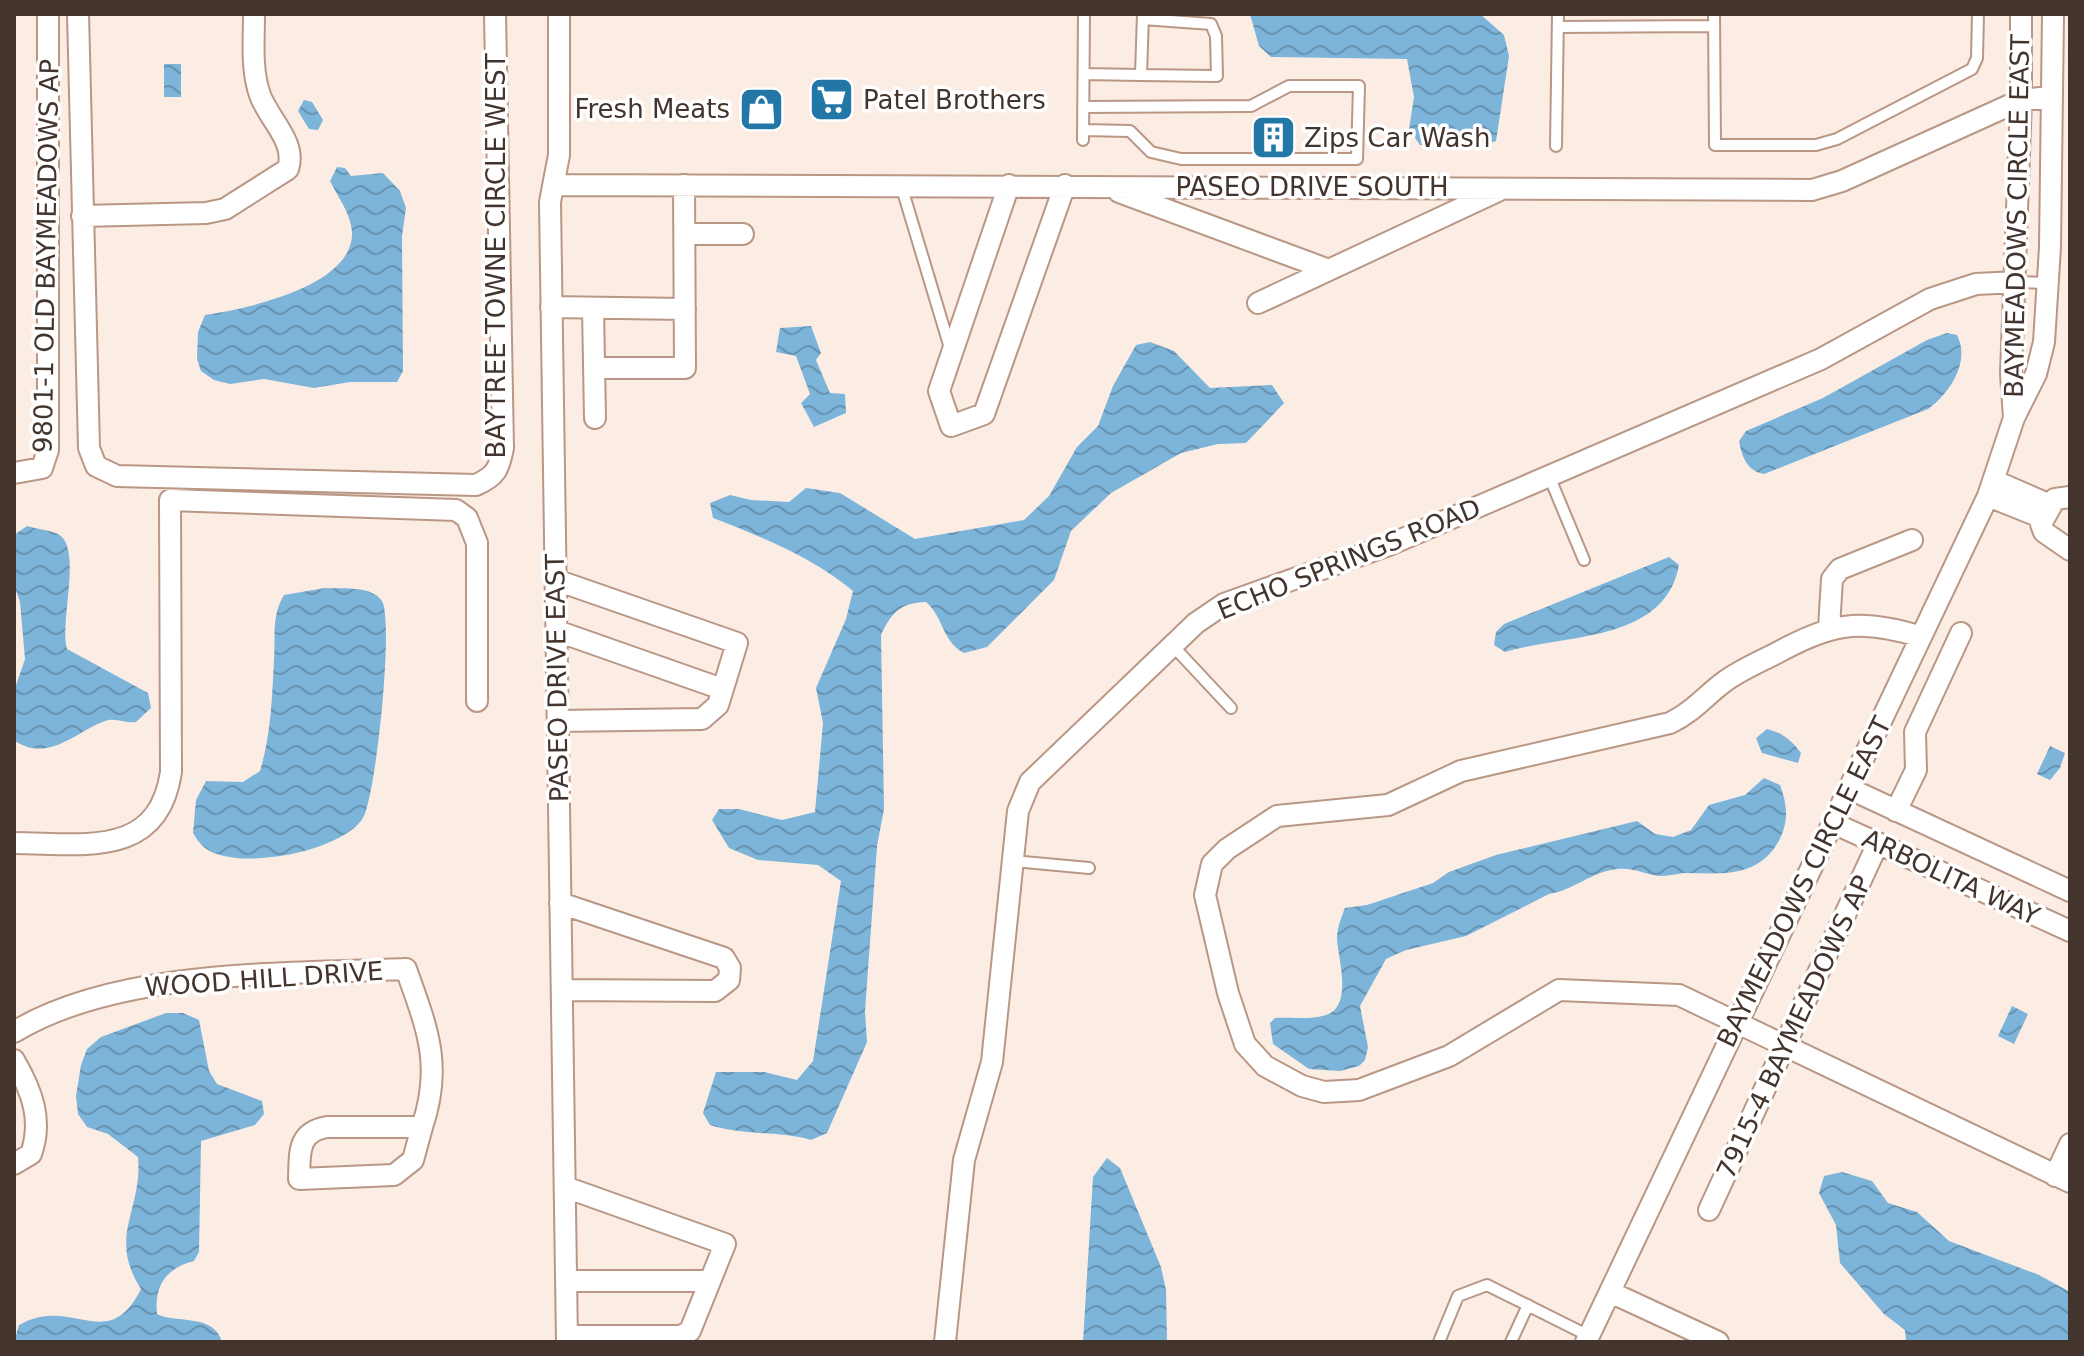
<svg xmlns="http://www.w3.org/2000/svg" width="2084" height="1356" font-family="'DejaVu Sans',sans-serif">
	<defs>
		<pattern id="water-waves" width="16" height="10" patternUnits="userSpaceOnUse" patternTransform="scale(2)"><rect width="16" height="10" fill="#7cb4da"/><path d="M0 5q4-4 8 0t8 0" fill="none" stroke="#6793b1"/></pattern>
	</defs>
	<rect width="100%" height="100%" fill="#fcede4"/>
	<path fill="url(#water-waves)" d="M 1250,14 L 1480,14 L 1504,35 L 1509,56 L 1496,141 L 1472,149 L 1420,145 L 1409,129 L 1414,97 L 1407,59 L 1271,57 L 1259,46 Z
		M 164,64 L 181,64 L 181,97 L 164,97 Z
		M 304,100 L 312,102 L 323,120 L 318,130 L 309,129 L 298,111 Z
		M 337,167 L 345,168 L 351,176 L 383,173 L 400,191 L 406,208 L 402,236 L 403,371 L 397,382 L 350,382 L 314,388 L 264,379 L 230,384 L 214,380 L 201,371 L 197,359 L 198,332 L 205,315 C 244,309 354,287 352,232 C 351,214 338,197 330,181 Z
		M 811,326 L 821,353 L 816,360 L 830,393 L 845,394 L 846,413 L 814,427 L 801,403 L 810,394 L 796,356 L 776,352 L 780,328 Z
		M 1947,333 L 1957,335 C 1971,362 1949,394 1928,409 L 1764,474 C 1747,471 1742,457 1739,441 L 1746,431 L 1823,398 L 1927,340 Z
		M 1150,342 L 1174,351 L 1210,388 L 1272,385 L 1284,403 L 1246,443 L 1218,444 L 1181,453 L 1111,493 L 1071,531 L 1054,580 L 987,647 L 964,653 C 942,641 944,618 926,602 C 900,603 892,612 881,635 L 884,809 L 877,846 L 865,1011 L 867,1042 L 827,1133 L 811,1140 C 777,1130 743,1136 710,1125 L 703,1113 L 716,1072 L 764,1072 L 797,1080 L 813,1061 L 841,881 L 818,865 L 758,860 L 729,848 L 712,820 L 719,809 L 739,809 L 782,820 L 815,812 L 823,723 L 816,688 L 846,619 L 853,591 C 814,558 760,536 713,518 L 710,503 L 730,495 L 751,500 L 789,502 L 806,488 L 840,493 L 915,539 L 1024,520 L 1049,496 L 1077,447 L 1098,426 L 1113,386 L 1136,345 Z
		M 27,526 C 37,529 49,530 58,534 C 83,547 59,623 67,649 L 148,693 L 151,708 L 136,722 C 126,724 116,717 105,721 C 75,732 49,763 15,741 L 14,691 L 25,659 L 20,602 L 14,585 L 14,535 Z
		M 1669,557 L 1679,565 C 1665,643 1564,634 1505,652 L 1494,645 L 1496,632 L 1504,624 Z
		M 325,588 C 342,589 371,585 382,601 C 394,622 376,796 363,818 C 342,852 236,872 205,848 C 200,844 196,838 193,833 L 196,800 L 206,781 L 243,782 L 260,771 C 271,735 272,698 274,660 C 276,635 271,617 284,595 Z
		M 1767,729 C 1783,733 1792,741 1801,753 L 1798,763 L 1762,753 L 1756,738 Z
		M 2050,746 L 2065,753 L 2060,768 L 2050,780 L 2037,774 Z
		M 1764,778 L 1780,785 C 1788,806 1789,824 1777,844 C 1755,879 1720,873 1684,873 C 1676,874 1667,876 1659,876 C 1645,874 1632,867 1617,869 C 1591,872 1574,890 1549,894 L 1466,936 L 1406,950 L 1386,959 L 1360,1006 L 1368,1047 L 1365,1060 L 1359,1066 L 1340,1071 L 1309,1069 L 1273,1044 L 1270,1023 L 1275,1018 C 1290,1017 1320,1021 1332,1012 C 1351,998 1338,958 1337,939 C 1337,928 1341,918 1345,908 L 1367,905 L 1433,883 L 1449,872 L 1496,855 L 1637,821 L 1655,834 L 1673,837 L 1691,830 L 1709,805 L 1745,795 Z
		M 2012,1006 L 2028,1014 L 2014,1044 L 1998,1036 Z
		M 166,1013 L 183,1013 L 199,1020 L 209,1071 L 217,1084 L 262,1101 L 264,1114 L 255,1125 L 201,1141 L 199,1252 L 194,1261 C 166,1268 154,1286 157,1314 C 177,1324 214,1313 222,1342 L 14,1342 L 19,1325 C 73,1294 107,1356 141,1289 C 107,1236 143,1210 138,1157 L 108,1134 L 87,1127 L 78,1114 L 76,1096 L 81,1065 L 87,1049 L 101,1037 Z
		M 1107,1158 L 1120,1168 L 1161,1267 L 1166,1290 L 1167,1342 L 1083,1342 L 1093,1177 Z
		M 1842,1172 L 1872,1181 L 1888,1203 L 1917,1212 L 1949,1241 L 2039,1275 L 2070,1292 L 2070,1342 L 1906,1341 L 1905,1330 L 1884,1314 L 1840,1263 L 1836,1225 L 1819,1193 L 1824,1176 Z"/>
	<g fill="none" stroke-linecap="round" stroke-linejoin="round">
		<defs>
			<path id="lane" d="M 1714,14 L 1715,145 L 1816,145 L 1837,139 L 1972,69 L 1977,58 L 1978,14
				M 1558,27 L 1714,26
				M 1084,74 L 1141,75 L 1143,14
				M 1141,75 L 1217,76 L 1216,36 L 1211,24 L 1143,19
				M 1083,107 L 1251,106 L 1289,86 L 1359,86 L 1357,159 L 1181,159 L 1151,152 L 1130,131 L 1083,130
				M 1083,140 L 1084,14
				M 1556,146 L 1558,14
				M 901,185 L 950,348
				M 2016,282 L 2048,283
				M 1549,476 L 1584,560
				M 1173,646 L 1231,708
				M 1013,861 L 1089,868
				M 1439,1342 L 1458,1296 L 1487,1285 L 1589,1336
				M 1511,1342 L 1528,1305"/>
			<path id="street" d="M 78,14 L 89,448 L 96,466 L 117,476 L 476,485 C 496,476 499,469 503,448 L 495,14
				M 559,14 L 559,155 L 550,202 L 567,1342
				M 554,185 L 1812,190 L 1842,181 L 2021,100 L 2051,97
				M 1009,185 L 939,391 L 951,426 L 984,414 L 1065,185
				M 1119,192 L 1329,270
				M 82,216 L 206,213 L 225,209 L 288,169 C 297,142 269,120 260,95 C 251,70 254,41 254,14
				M 685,234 L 743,234
				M 1258,303 L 1498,191
				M 551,307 L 685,309
				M 593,308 L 595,418
				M 594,368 L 685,368 L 684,185
				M 2014,418 L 2011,374 L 2021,100 L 2021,14
				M 14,473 L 42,468 L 48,450 L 48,14
				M 1995,481 L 2050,505
				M 1988,496 L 2043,518
				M 2070,497 L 2055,499 L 2041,524 L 2044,532 L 2070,550
				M 556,580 L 737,643 L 718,705 L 702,719 L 558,721
				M 1829,628 L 1832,579 L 1840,569 L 1912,540
				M 557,631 L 722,689
				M 1921,637 C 1858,617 1830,624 1773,655 C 1757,663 1739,671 1724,682 C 1705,696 1693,712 1670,723 L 1461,771 L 1388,805 L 1277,816 L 1227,849 L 1212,864 L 1205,895 L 1228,993 L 1245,1044 L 1265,1066 L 1302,1086 L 1324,1092 L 1359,1090 L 1449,1056 L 1559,990 L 1679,995 L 2070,1182
				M 1848,788 L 2070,891
				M 1896,811 L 1916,770 L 1915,732 L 1961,633
				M 1833,823 L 2070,931
				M 14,843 C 82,843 158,860 171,772 L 170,500 L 456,510 L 467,518 L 477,543 L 477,701
				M 560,903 L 724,958 L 730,968 L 729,980 L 715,991 L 562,990
				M 14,1032 C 118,969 286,974 406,969 C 427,1028 443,1065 422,1127
				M 14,1060 C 32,1091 43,1120 31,1154 L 14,1164
				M 327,1127 L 422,1127 L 413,1160 L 394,1175 L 299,1179 C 300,1153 297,1132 327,1127 Z
				M 2055,1176 L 2070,1144
				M 565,1187 L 725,1244 L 690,1331 L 681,1336 L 567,1336
				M 1709,1210 L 1878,843
				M 566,1281 L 710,1281
				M 1610,1292 L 1718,1342
				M 945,1342 L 964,1160 L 992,1062 L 1018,811 L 1030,782 L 1196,623 L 1224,604 L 1389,545 L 1821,359 L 1930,299 L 1976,284 L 2016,282
				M 1586,1342 L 1988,496 L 2014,418 L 2036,374 L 2044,342 L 2050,247 L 2053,14"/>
		</defs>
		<use href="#lane" stroke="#b99784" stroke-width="14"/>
		<use href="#street" stroke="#b99784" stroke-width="24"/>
		<use href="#lane" stroke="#fff" stroke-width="10"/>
		<use href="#street" stroke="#fff" stroke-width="20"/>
	</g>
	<defs>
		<symbol id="supermarket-square" viewBox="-11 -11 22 22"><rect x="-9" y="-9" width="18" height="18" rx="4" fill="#2277a7" stroke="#fff"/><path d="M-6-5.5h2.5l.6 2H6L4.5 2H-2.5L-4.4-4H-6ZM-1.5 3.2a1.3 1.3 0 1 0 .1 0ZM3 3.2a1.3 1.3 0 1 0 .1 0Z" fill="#fff"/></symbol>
		<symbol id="shop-square" viewBox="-11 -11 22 22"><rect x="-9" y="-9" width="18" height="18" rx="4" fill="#2277a7" stroke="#fff"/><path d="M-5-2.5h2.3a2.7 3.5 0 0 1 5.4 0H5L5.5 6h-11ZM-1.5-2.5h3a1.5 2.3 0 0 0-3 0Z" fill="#fff"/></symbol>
		<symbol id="building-square" viewBox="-11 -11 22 22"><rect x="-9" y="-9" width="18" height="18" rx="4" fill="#2277a7" stroke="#fff"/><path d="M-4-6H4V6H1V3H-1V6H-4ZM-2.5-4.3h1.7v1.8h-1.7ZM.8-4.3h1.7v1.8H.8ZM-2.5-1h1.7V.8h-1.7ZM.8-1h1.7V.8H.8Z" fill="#fff"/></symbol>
	</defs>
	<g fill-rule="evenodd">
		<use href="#supermarket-square" x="806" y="74" width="51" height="51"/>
		<use href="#shop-square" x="736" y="84" width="51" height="51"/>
		<use href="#building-square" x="1248" y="112" width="51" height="51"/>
	</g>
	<g text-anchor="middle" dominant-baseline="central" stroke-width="7" stroke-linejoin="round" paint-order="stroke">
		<g font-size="26" fill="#43352d" stroke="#fff" text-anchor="start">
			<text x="863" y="100">Patel Brothers</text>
			<text x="730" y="109" text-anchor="end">Fresh Meats</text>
			<text x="1304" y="138">Zips Car Wash</text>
		</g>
		<g font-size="26" fill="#43352d" stroke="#fff">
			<text x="1312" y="187">PASEO DRIVE SOUTH</text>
			<text transform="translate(2017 216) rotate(-89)">BAYMEADOWS CIRCLE EAST</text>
			<text transform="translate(46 256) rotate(-89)">9801-1 OLD BAYMEADOWS AP</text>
			<text transform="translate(496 256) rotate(-90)">BAYTREE TOWNE CIRCLE WEST</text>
			<text transform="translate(1349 559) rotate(-22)">ECHO SPRINGS ROAD</text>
			<text transform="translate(557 678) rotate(-91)">PASEO DRIVE EAST</text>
			<text transform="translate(1951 877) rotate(25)">ARBOLITA WAY</text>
			<text transform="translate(1804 882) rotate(-64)">BAYMEADOWS CIRCLE EAST</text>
			<text transform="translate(264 979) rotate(-4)">WOOD HILL DRIVE</text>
			<text transform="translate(1794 1027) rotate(-65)">7915-4 BAYMEADOWS AP</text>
		</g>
	</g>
	<rect width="2084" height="1356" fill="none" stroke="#43352d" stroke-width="32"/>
</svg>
